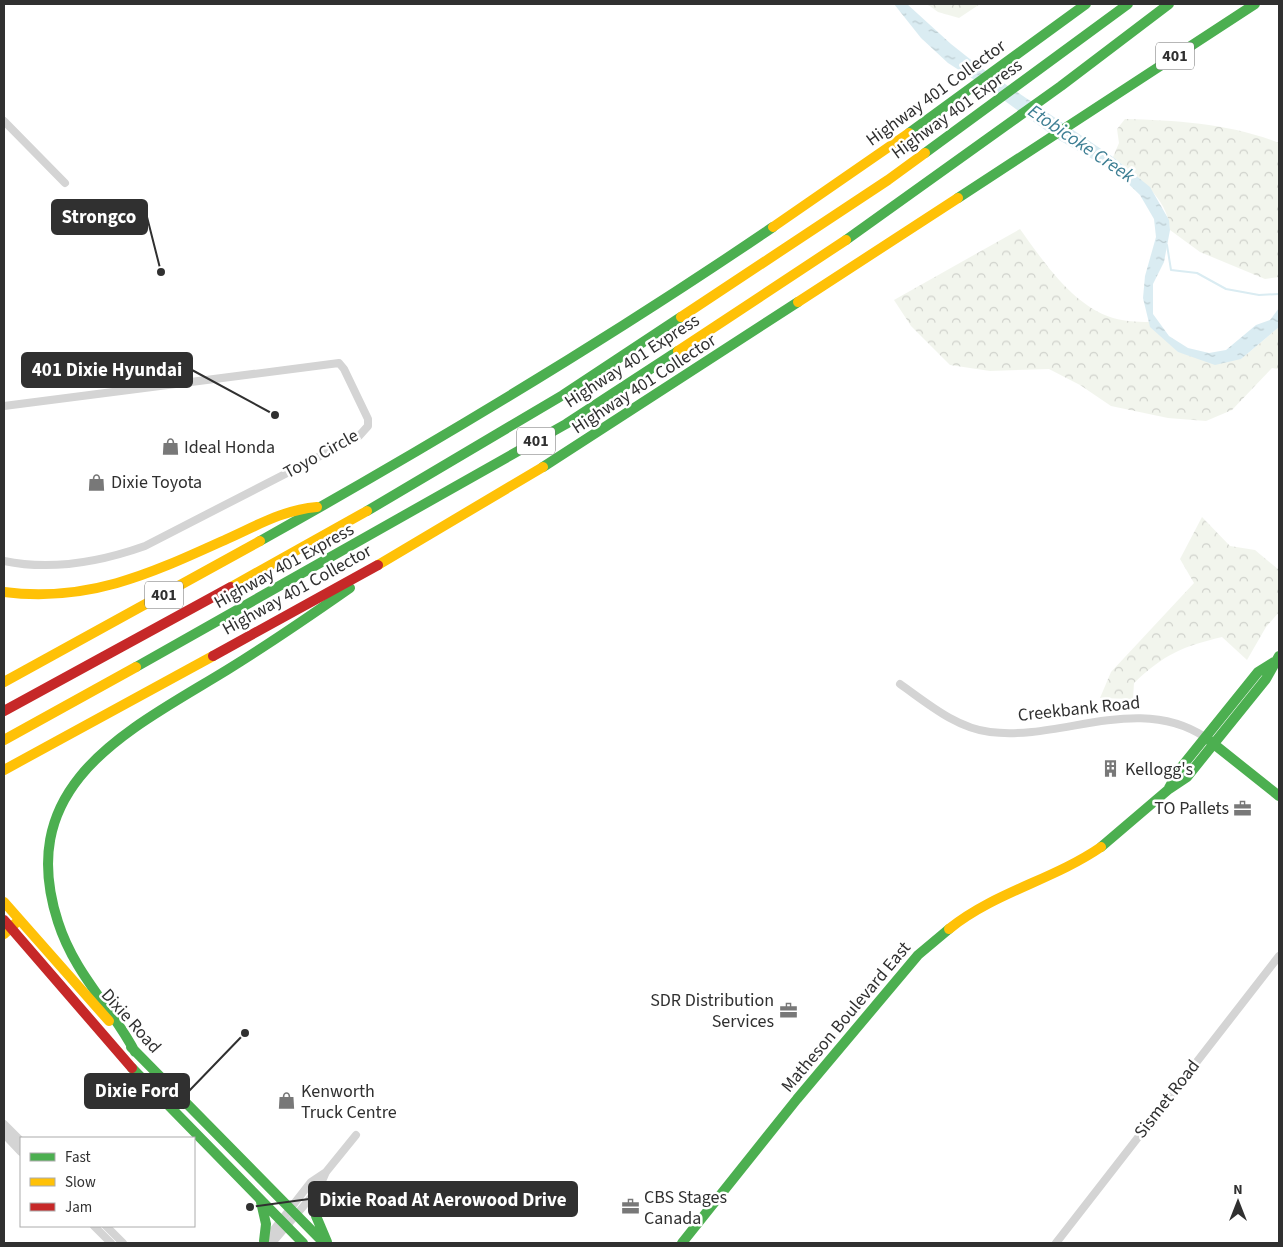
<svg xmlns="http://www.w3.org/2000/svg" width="1283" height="1247" font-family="'Source Sans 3',sans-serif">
	<defs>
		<pattern id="forest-crowns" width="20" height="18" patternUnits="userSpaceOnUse" patternTransform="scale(1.25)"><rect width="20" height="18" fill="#f2f5ed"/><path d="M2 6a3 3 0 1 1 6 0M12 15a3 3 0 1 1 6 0" fill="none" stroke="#d0d2cc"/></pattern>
		<pattern id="water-ripples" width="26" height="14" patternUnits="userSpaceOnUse" patternTransform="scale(1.25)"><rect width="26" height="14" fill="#daecf2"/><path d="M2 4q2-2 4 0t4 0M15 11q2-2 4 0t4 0" fill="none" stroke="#bbcbd0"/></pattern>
	</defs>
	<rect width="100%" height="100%" fill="#fff"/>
	<path fill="url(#forest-crowns)" d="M 927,4 L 980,4 L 959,18 L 938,12 Z
		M 1125,119 C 1176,120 1232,124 1279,143 L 1279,277 L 1265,279 L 1200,252 L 1170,230 C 1168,197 1136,176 1113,157 L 1119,143 L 1117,129 Z
		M 1020,229 C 1043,261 1073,306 1113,318 C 1126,322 1141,322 1155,322 L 1178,352 L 1241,359 L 1279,327 L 1279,369 L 1272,368 L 1232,410 L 1206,421 L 1168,418 L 1111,406 L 1080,385 L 1049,369 L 990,371 L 950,365 L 911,326 L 894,300 Z
		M 1202,517 L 1230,546 L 1255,550 L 1279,570 L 1279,612 L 1266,627 L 1247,660 L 1222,637 C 1181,647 1165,654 1134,683 L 1133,699 L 1100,698 L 1111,672 L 1194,583 L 1180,559 Z"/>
	<path fill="url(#water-ripples)" d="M 894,4 L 907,4 L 951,44 L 980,67 L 1113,157 L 1150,187 L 1169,220 L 1170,230 L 1164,262 L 1153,284 L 1153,314 L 1169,336 L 1188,348 L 1209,353 L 1226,350 L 1256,325 L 1270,320 L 1279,308 L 1279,327 L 1241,359 L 1215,365 L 1178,352 L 1150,327 L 1143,298 L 1145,276 L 1156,237 L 1154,219 L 1140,195 L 1117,173 L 1059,140 L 987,88 L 948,63 L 921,38 Z"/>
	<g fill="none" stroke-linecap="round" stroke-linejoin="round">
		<path stroke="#daecf2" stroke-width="2" d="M 1167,245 L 1171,270 L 1197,273 L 1226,289 L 1259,295 L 1279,294"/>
		<path stroke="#d4d4d4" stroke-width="8" d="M 4,121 L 65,183
			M 4,406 L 339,363 L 344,369 L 368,419 L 368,426 L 359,436 L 145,546 C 100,562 52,571 4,561
			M 900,684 C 927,703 956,728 990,732 C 1062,741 1138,693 1205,737
			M 4,1124 L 21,1141
			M 4,1134 L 21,1152
			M 94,1226 L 111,1243
			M 106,1226 L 123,1243
			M 265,1241 L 311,1182 L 326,1172
			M 272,1243 L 319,1188 L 326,1172 L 356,1135
			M 1056,1243 L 1279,956"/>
		<path stroke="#4caf50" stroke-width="10" d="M 909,133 L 1086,4
			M 925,153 L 1128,4
			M 958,198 L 1255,4
			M 846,240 L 1061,86 L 1169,4
			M 543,467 L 798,302
			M 367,511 L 563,395 L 681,317
			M 260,541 C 435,443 607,340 773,227
			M 136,667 L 566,424 L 678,351
			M 1210,741 L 1279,796
			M 1169,788 L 1179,770 L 1258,672 L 1274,662
			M 1101,847 L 1169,789 L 1187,777 L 1266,679 L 1279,656
			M 131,1047 L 324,1243
			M 135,1052 C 111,1006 75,975 58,922 C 13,783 129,730 227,670 C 269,644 310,616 350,588
			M 132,1068 L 303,1243
			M 319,1188 L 316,1216 L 327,1242
			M 261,1202 L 266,1224 L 264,1241
			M 682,1243 L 797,1099 L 918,955 L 949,929"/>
		<path stroke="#ffc107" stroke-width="10" d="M 773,227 L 909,133
			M 798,302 L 958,198
			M 681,317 L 888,180 L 925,153
			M 678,351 L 846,240
			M 378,565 L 543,467
			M 231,587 L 367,511
			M 4,592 C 89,603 152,573 227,539 C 258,525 283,510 317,507
			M 4,682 L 260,541
			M 4,740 L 136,667
			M 4,770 L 213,656
			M 4,902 L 109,1021
			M 949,929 C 995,892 1053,880 1101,847
			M 4,934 L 19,920"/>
		<path stroke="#c62828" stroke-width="10" d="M 213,656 L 378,565
			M 4,711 L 231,587
			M 4,920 L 132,1068"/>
	</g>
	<defs>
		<symbol id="shop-bare" viewBox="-9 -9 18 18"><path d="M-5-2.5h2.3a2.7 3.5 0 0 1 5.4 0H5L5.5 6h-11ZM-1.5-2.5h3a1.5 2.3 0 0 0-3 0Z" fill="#787878" stroke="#fff" stroke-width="2.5" paint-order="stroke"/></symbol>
		<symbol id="building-bare" viewBox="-9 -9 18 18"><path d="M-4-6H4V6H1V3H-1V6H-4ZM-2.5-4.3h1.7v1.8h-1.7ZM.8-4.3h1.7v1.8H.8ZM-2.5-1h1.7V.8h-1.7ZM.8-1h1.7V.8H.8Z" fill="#787878" stroke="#fff" stroke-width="2.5" paint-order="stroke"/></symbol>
		<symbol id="office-bare" viewBox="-9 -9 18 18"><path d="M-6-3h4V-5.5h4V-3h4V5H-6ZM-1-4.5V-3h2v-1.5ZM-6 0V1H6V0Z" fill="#787878" stroke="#fff" stroke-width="2.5" paint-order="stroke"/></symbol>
	</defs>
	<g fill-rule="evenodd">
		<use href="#shop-bare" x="158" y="434" width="25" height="25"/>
		<use href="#shop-bare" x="84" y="470" width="25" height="25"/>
		<use href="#building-bare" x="1098" y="756" width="25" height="25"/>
		<use href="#office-bare" x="1230" y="796" width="25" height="25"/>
		<use href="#office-bare" x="776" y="998" width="25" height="25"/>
		<use href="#shop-bare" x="274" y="1088" width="25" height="25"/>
		<use href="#office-bare" x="618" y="1194" width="25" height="25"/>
	</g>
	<g text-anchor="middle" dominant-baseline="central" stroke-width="5" stroke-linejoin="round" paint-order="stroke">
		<g fill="#fff" stroke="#6e6e6e" stroke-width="1">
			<rect x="1156" y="42.5" width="38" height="27" rx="4"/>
			<rect x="517" y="427.5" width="38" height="27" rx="4"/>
			<rect x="145" y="581.5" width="38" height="27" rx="4"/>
		</g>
		<g font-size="16" font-weight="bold" fill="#303030">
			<text x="1175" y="56">401</text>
			<text x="536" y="441">401</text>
			<text x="164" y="595">401</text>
		</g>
		<g font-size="18" fill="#303030" stroke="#fff">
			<text transform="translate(936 93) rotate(-36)">Highway 401 Collector</text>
			<text transform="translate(957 109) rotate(-36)">Highway 401 Express</text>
			<text transform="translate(632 361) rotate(-33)">Highway 401 Express</text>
			<text transform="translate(644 384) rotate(-33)">Highway 401 Collector</text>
			<text transform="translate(321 454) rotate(-29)">Toyo Circle</text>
			<text transform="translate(284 566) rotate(-29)">Highway 401 Express</text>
			<text transform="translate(297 590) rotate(-29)">Highway 401 Collector</text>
			<text transform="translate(1079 709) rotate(-6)">Creekbank Road</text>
			<text transform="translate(846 1017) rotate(-50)">Matheson Boulevard East</text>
			<text transform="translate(131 1021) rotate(48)">Dixie Road</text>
			<text transform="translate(1167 1099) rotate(-52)">Sismet Road</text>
		</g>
		<g font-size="18" fill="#303030" stroke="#fff" text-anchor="start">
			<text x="184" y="447">Ideal Honda</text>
			<text x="111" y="482">Dixie Toyota</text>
			<text x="1125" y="769">Kellogg's</text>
			<text x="1229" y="808" text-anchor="end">TO Pallets</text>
			<text x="774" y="1000" text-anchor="end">SDR Distribution<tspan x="774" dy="21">Services</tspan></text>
			<text x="301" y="1091">Kenworth<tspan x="301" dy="21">Truck Centre</tspan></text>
			<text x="644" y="1197">CBS Stages<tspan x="644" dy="21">Canada</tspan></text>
		</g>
		<g font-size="19" font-style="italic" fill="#3d7e93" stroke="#fff">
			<text transform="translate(1081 144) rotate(34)">Etobicoke Creek</text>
		</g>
	</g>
	<path fill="none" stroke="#303030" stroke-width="2" d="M161 272L147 217M275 415L192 370M245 1033L189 1091M250 1207L309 1199"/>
	<g fill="#303030" stroke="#fff" stroke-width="2">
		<circle cx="161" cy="272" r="5"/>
		<circle cx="275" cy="415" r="5"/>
		<circle cx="245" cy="1033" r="5"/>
		<circle cx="250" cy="1207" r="5"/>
	</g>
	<g fill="#303030" stroke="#303030" stroke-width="2">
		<rect x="52" y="200" width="95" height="34" rx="5"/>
		<rect x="22" y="353" width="170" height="34" rx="5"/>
		<rect x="85" y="1074" width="104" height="34" rx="5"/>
		<rect x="309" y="1182" width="268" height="34" rx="5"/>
	</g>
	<g font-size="19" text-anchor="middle" font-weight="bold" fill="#fff">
		<text x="99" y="223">Strongco</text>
		<text x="107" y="376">401 Dixie Hyundai</text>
		<text x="137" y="1097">Dixie Ford</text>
		<text x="443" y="1206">Dixie Road At Aerowood Drive</text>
	</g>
	<rect width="1283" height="1247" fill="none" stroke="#303030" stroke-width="10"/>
	<rect x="20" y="1137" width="175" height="90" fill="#ffffff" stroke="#acacac"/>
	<rect x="30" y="1153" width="25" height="8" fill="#4caf50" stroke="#acacac"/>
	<text x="65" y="1162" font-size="15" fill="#303030">Fast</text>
	<rect x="30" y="1178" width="25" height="8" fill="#ffc107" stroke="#acacac"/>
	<text x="65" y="1187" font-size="15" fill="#303030">Slow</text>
	<rect x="30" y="1203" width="25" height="8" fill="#c62828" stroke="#acacac"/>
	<text x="65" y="1212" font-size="15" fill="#303030">Jam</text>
	<g transform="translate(1238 1202)" stroke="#ffffff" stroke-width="4" paint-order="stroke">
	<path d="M0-4L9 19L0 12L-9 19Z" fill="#303030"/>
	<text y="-8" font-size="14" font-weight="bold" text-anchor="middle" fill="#303030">N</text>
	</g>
</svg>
